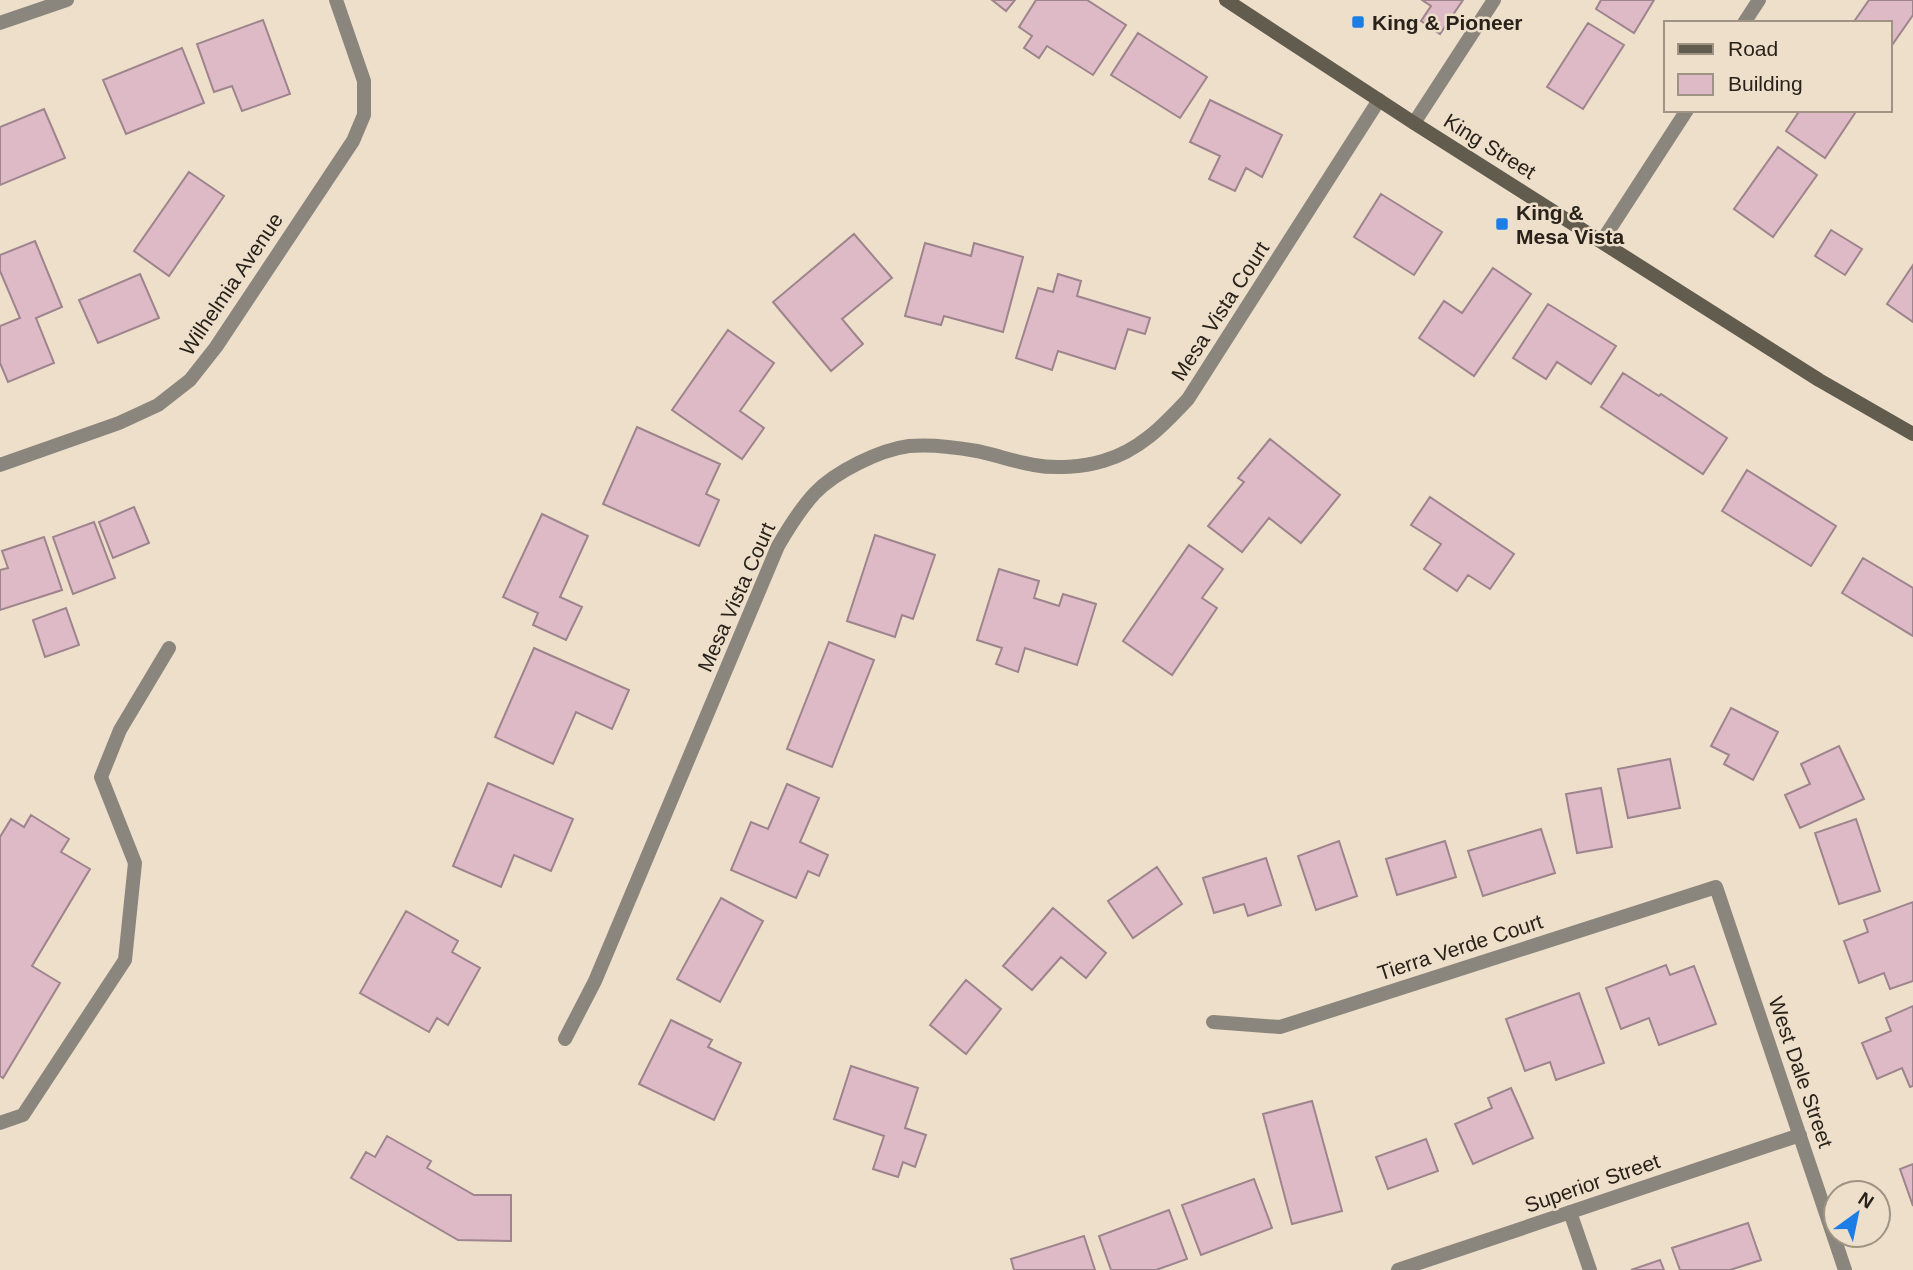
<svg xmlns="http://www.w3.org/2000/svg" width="1913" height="1270" font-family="Arial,sans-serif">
	<rect width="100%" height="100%" fill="#eedfca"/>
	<path fill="#deb9c6" stroke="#9d848d" stroke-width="2" d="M 992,0 L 1015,0 L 1006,11 Z
		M 1036,0 L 1087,0 L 1126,25 L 1093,75 L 1047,46 L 1039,58 L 1024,48 L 1032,36 L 1019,27 Z
		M 1422,0 L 1463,0 L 1440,34 L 1421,21 L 1431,6 Z
		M 1601,0 L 1654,0 L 1634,33 L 1596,9 Z
		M 1869,0 L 1913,0 L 1913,15 L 1890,48 L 1890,23 L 1853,23 Z
		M 263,20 L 290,94 L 242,111 L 232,86 L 214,92 L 197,44 Z
		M 1588,23 L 1624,45 L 1583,109 L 1547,87 Z
		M 1138,33 L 1207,77 L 1180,118 L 1111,75 Z
		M 182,48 L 204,103 L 126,134 L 103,80 Z
		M 1210,100 L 1282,135 L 1262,177 L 1246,168 L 1235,191 L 1209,179 L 1220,156 L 1190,142 Z
		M 44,109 L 65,158 L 0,185 L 0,127 Z
		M 1800,110 L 1857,110 L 1825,158 L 1786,131 Z
		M 1778,147 L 1817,175 L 1773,237 L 1734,209 Z
		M 189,172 L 224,196 L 169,276 L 134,251 Z
		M 1381,194 L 1442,232 L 1414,275 L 1354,237 Z
		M 1831,230 L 1862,249 L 1845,275 L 1815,256 Z
		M 854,234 L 892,278 L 842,319 L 863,344 L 831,371 L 773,302 Z
		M 35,241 L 62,307 L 36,318 L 54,363 L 8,382 L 0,363 L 0,326 L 20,318 L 0,271 L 0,255 Z
		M 925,243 L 971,256 L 974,243 L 1023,257 L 1003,332 L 944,316 L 941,325 L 905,316 Z
		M 1913,265 L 1913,322 L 1887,304 Z
		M 1493,268 L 1531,294 L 1474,376 L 1419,338 L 1444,301 L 1462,313 Z
		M 140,274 L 159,318 L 98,343 L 79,300 Z
		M 1058,274 L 1081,281 L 1077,296 L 1150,318 L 1145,334 L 1128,329 L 1115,369 L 1058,351 L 1052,370 L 1016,358 L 1038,288 L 1053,292 Z
		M 1548,304 L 1616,346 L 1591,384 L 1557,362 L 1546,379 L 1513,358 Z
		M 728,330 L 774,363 L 740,411 L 764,428 L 742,459 L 672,410 Z
		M 1623,373 L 1659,396 L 1661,394 L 1727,438 L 1703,474 L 1601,407 Z
		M 637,427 L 720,464 L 706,494 L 719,500 L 699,546 L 603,504 Z
		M 1270,439 L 1340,495 L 1301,543 L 1269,518 L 1242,552 L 1208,526 L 1244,482 L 1238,478 Z
		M 1747,470 L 1836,526 L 1811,566 L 1722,511 Z
		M 1430,497 L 1514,554 L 1490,589 L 1468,575 L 1457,591 L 1424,569 L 1441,544 L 1411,525 Z
		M 134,507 L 149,543 L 113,558 L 99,522 Z
		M 542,514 L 588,536 L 560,597 L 582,607 L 566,640 L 533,625 L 538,613 L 503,597 Z
		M 94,522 L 115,578 L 73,594 L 53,537 Z
		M 875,535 L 935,555 L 913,619 L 902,615 L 895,637 L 847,621 Z
		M 44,537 L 62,590 L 0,610 L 0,570 L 8,568 L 2,551 Z
		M 1189,545 L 1223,569 L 1202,598 L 1217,608 L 1172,675 L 1123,641 Z
		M 1863,558 L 1913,588 L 1913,636 L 1842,593 Z
		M 999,569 L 1039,581 L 1034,598 L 1059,606 L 1063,594 L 1096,604 L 1077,665 L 1025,648 L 1018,672 L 996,664 L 1002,648 L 977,640 Z
		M 66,608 L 79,645 L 45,657 L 33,620 Z
		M 829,642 L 874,660 L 832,767 L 787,749 Z
		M 534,648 L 629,690 L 612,729 L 576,712 L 553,764 L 495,737 Z
		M 1731,708 L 1778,732 L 1753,780 L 1724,764 L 1729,755 L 1711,746 Z
		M 1839,746 L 1864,799 L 1800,828 L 1785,795 L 1810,784 L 1801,764 Z
		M 1670,759 L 1680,808 L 1628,818 L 1618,769 Z
		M 488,783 L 573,819 L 551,871 L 514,855 L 501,887 L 453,866 Z
		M 787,784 L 819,798 L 800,842 L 828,855 L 819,876 L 808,871 L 796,898 L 731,870 L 751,822 L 768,829 Z
		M 1601,788 L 1612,847 L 1577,853 L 1566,794 Z
		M 31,815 L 69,839 L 61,852 L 90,869 L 32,966 L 60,983 L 3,1078 L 0,1076 L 0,837 L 11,819 L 24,827 Z
		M 1856,819 L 1880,891 L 1839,904 L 1815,833 Z
		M 1541,829 L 1555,873 L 1483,896 L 1468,851 Z
		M 1339,841 L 1357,896 L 1316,910 L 1298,856 Z
		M 1445,841 L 1456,877 L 1397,895 L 1386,859 Z
		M 1266,858 L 1281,905 L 1248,916 L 1244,904 L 1214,913 L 1203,878 Z
		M 1157,867 L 1182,904 L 1133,938 L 1108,901 Z
		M 721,898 L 763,921 L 720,1002 L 677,979 Z
		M 1913,902 L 1913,981 L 1890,989 L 1884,973 L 1859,983 L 1844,941 L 1868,932 L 1864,920 Z
		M 1053,908 L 1106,953 L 1086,978 L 1061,957 L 1032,990 L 1003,966 Z
		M 406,911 L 458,941 L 452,952 L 480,968 L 448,1025 L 437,1018 L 429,1032 L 360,993 Z
		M 1666,965 L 1670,975 L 1694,966 L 1716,1024 L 1659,1045 L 1649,1018 L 1621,1029 L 1606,988 Z
		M 966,980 L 1001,1009 L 966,1054 L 930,1025 Z
		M 1579,993 L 1604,1063 L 1556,1080 L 1550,1062 L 1525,1071 L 1506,1019 Z
		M 1913,1006 L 1913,1086 L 1910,1087 L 1902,1068 L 1877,1079 L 1862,1043 L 1891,1031 L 1886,1018 Z
		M 671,1020 L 712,1040 L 708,1047 L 741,1063 L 714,1120 L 639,1084 Z
		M 851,1066 L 918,1088 L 905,1128 L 926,1135 L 915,1167 L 903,1162 L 898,1177 L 873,1169 L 884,1136 L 834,1119 Z
		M 1511,1088 L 1533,1138 L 1473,1164 L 1455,1124 L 1492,1108 L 1488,1098 Z
		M 1312,1101 L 1342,1211 L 1292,1224 L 1263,1114 Z
		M 387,1136 L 431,1161 L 427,1168 L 474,1195 L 511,1195 L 511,1241 L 458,1240 L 351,1178 L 366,1152 L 375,1157 Z
		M 1426,1139 L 1438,1171 L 1388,1189 L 1376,1157 Z
		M 1913,1164 L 1913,1206 L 1900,1169 Z
		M 1254,1179 L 1272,1228 L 1201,1255 L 1182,1205 Z
		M 1169,1210 L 1187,1259 L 1156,1270 L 1111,1270 L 1099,1236 Z
		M 1748,1223 L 1761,1260 L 1730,1270 L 1680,1270 L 1672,1248 Z
		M 1084,1236 L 1095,1270 L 1014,1270 L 1011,1259 Z
		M 1660,1260 L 1664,1270 L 1631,1270 Z"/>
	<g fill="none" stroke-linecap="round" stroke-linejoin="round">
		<path stroke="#8b867d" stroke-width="14" d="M 1414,123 L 1494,0
			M 0,1123 L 23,1115 L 125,960 L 135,863 L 101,777 L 120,730 L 169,648
			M 1570,1212 L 1590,1270"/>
		<path stroke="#8b867d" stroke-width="14" d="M 0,23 L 67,0
			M 1744,23 L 1759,0
			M 1602,241 L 1687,110
			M 0,465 L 119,423 L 158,405 L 190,380 L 216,347 L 353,141 L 364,115 L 364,81 L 336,0
			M 1213,1022 L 1280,1027 L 1716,887 L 1845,1270
			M 565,1039 L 595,981 L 778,546 C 789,527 800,509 815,493 C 835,472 879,450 909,446 C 931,444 955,447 977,451 C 997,455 1015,462 1034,465 C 1055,469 1083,467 1103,461 C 1139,451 1164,425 1188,399 L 1379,100
			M 1398,1270 L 1800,1135"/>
		<path stroke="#625c4f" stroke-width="14" d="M 1226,0 L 1414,123 L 1819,380 L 1913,434"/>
	</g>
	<g fill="#1d7de6" stroke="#eedfca" stroke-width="2.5">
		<rect x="1351" y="15" width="14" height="14" rx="3.5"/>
		<rect x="1495" y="217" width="14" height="14" rx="3.5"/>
	</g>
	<g text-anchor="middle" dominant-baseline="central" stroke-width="5" stroke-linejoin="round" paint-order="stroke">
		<g font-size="21" font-weight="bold" fill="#28221b" stroke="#eedfca" text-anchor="start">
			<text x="1372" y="22">King &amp; Pioneer</text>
			<text x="1516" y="212">King &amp;<tspan x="1516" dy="24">Mesa Vista</tspan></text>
		</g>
		<g font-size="21" fill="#28221b" stroke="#eedfca">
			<text transform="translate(1490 146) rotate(32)">King Street</text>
			<text transform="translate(231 284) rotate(-56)">Wilhelmia Avenue</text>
			<text transform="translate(1220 311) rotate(-57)">Mesa Vista Court</text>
			<text transform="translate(736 597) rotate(-66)">Mesa Vista Court</text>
			<text transform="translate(1460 947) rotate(-18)">Tierra Verde Court</text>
			<text transform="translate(1801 1072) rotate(71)">West Dale Street</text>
			<text transform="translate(1592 1183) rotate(-19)">Superior Street</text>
		</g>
	</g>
	<rect x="1664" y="21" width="228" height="91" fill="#eedfca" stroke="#9f9384" stroke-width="2"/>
	<rect x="1678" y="44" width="35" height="10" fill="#625c4f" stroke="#9f9384" stroke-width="2"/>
	<text x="1728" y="56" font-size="21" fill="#28221b">Road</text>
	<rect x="1678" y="74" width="35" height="21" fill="#deb9c6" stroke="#9f9384" stroke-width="2"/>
	<text x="1728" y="91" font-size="21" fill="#28221b">Building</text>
	<g transform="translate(1857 1214) rotate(33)"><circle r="33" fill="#eedfca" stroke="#9f9384" stroke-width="2"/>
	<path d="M0-5L12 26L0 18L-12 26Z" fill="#1d7de6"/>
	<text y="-10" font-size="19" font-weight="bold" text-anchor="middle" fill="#28221b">N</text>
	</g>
</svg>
